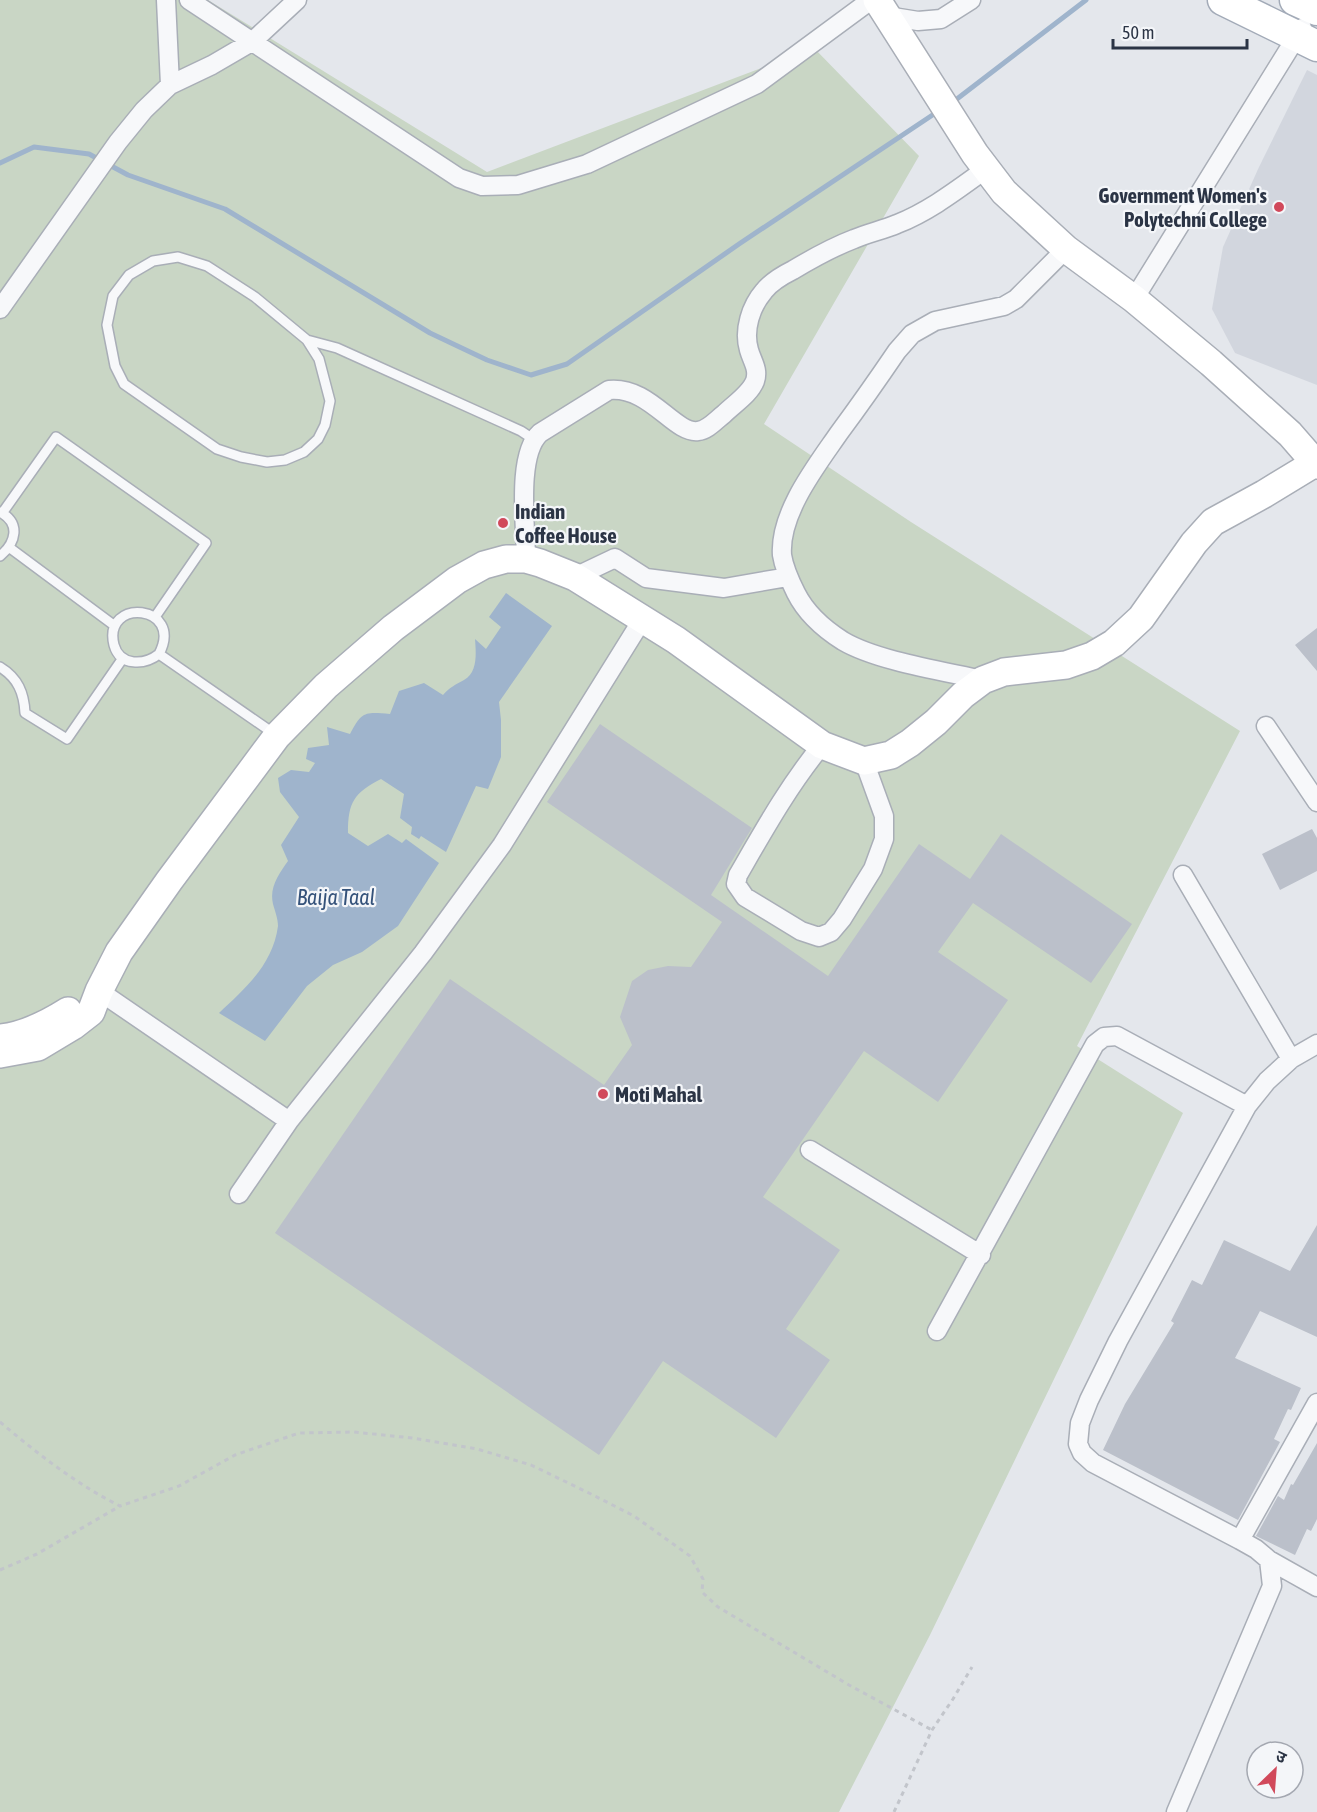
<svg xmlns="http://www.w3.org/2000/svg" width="1317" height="1812" font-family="'Asap Condensed','Noto Sans Devanagari',sans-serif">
	<rect width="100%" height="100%" fill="#e4e7ec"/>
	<path fill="#d2d6de" d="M 1307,70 L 1317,75 L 1317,385 L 1235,353 L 1212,309 L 1223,247 L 1259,167 Z"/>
	<path fill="#c9d6c5" d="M 0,0 L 208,0 L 487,172 L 814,48 L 919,156 L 764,424 L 911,522 L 1240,731 L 1077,1046 L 1183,1113 L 930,1635 L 839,1812 L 0,1812 Z"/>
	<path fill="#9fb4cc" d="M 506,593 L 552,626 L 499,702 L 501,720 L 501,757 L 488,789 L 476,786 L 446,852 L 421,836 L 419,839 L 411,834 L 412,827 L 400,818 L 404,794 L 381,779 C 354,793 348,802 348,833 L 368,846 L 388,834 L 402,843 L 406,839 L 439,863 L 398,926 L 362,952 L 333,965 L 307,986 L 265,1041 L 219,1013 C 246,988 273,964 278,926 C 278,919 275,911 273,904 C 269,887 279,874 288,861 L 281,845 L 299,817 L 280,792 L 278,778 L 291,770 L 309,772 L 315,763 L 306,759 L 308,748 L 329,745 L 327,727 L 350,734 C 362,711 365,712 390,714 L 399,691 L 424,683 L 443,695 C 450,687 455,685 464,680 C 478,672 476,653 475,639 L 486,649 L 501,627 L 489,617 Z"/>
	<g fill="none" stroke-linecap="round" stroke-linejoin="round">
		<path stroke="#9fb4cc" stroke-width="5" d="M 953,102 L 1086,0
			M 0,163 L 34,147 L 89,154 L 128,175 L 225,209 L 430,333 L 487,360 L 531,375 L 567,364 L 739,244 L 940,110"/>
	</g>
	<path fill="#bbc0ca" d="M 1317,628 L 1317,671 L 1295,645 Z
		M 600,724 L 752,828 L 711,895 L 828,976 L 919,844 L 970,879 L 1001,834 L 1132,924 L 1091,983 L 973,903 L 938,952 L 1008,1000 L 938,1102 L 864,1051 L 763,1197 L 840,1250 L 786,1329 L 830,1360 L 776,1438 L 663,1361 L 599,1455 L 275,1233 L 450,979 L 604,1085 L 632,1045 L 620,1017 L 632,981 L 648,970 L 668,966 L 691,967 L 722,922 L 547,802 Z
		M 1312,829 L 1317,838 L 1317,871 L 1280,890 L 1262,854 Z
		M 1317,1225 L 1317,1337 L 1260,1311 L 1235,1358 L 1301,1388 L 1291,1410 L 1288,1409 L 1274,1439 L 1280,1442 L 1238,1520 L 1103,1450 L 1125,1404 L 1174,1323 L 1171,1321 L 1192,1280 L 1202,1285 L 1224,1240 L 1290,1271 Z
		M 1317,1443 L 1317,1519 L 1311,1531 L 1307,1529 L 1295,1555 L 1256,1536 L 1278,1496 L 1284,1500 L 1291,1484 L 1293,1485 Z"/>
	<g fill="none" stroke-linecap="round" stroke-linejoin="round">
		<defs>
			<path id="lane" d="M 178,257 L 207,266 L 255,297 L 307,340 L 319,359 L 330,401 L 325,425 L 318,439 L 304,452 L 285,460 L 267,462 L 241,457 L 217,449 L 124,384 L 115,366 L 107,325 L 113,296 L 129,275 L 153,261 Z
				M 307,340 L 337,348 L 521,431 L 533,439
				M 0,512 C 21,523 16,543 0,556
				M 3,512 L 56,437 L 206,543 L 155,617
				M 10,548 L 115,626
				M 159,654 C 145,665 120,667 114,645 C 102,597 185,604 159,654 L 276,735
				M 0,667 C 18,678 24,693 25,713 L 67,739 L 123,658"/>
			<path id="street" d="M 166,0 L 170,85
				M 189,0 L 459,178 L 482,186 L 518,185 L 587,164 L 757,84 L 871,0
				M 887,16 L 918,21 L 941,19 L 971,0
				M 1134,299 L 1302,28
				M 0,309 L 118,142 L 144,110 L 170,85 L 212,65 L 253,41 L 297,0
				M 526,559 C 526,527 516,455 540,433 L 609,390 C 650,386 674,434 698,431 C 708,430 716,420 724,414 C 734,404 750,394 755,381 C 759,369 752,361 749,350 C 743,330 751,306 764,291 C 771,282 783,275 793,270 C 813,258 833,247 854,239 C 868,233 883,230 897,224 C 930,211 958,189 986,169
				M 575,577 L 615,558 L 646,578 L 724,588 L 788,577
				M 983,680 C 943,671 877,661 843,641 C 824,629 806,613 796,593 C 790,581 784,568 782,555 C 779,513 817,465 839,433 C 859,406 878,379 897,351 L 912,334 L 935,321 L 1004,306 L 1016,299 L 1066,249
				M 1266,726 L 1317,802
				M 822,745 C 789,785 764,830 738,875 L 736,884 L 745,897 L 801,931 L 819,937 L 831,932 L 842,919 L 873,869 L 884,839 L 884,816 L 864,761
				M 1183,875 L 1291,1059
				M 99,991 L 289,1121
				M 810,1150 L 981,1255
				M 239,1194 L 289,1121 L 423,953 L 502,845 L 642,620
				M 937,1331 L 1095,1044 L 1104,1037 L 1117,1036 L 1247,1106
				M 1240,1540 L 1317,1403
				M 1269,1560 L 1317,1587
				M 1176,1812 L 1272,1586 L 1269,1560 L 1256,1549 L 1240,1540 L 1093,1463 L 1082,1453 L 1078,1444 L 1080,1423 L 1089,1400 L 1118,1341 L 1247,1106 L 1267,1081 L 1291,1059 L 1317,1044"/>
			<path id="secondary" d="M 877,0 L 975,154 L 1004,192 L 1066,249 L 1134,299 L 1211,363 L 1290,434 L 1317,465
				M 0,1038 C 23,1036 49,1023 68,1011
				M 0,1054 L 38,1047 L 73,1026 L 91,1012 L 99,991 L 119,952 L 169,881 L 277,736 L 326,686 L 393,628 L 457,580 L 484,565 L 506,559 L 526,559 L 540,563 L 575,577 L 676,640 L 822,745 L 864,761 L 891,755 L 910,743 L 936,722 L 963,695 L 983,680 L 1004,672 L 1066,665 L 1092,656 L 1114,643 L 1141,618 L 1194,543 L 1213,522 L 1264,494 L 1315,463"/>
			<path id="primary" d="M 1223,0 L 1317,46
				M 1295,0 L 1317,10"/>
		</defs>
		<use href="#lane" stroke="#a9aeb7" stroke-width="12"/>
		<use href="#street" stroke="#a9aeb7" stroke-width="21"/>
		<use href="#secondary" stroke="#a9aeb7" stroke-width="30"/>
		<use href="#primary" stroke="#a3abb8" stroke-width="33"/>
		<path stroke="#c2c5cb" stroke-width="3" stroke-dasharray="4.5 4.5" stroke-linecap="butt" d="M 0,1422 C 38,1454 76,1484 120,1506 L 179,1486 L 235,1455 L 299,1433 L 354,1432 L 412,1438 L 477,1449 L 531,1465 L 591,1494 L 634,1516 L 690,1556 L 703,1579 L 702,1592 L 718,1607 L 849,1685 L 932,1730
			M 0,1570 L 37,1554 L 120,1506
			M 894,1812 L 932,1730 L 953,1699 L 972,1667"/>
		<use href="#lane" stroke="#f7f8fa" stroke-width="9"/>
		<use href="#street" stroke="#f7f8fa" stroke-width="18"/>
		<use href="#secondary" stroke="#fff" stroke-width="27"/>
		<use href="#primary" stroke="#fff" stroke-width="30"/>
	</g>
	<g fill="#d1495b" stroke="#f4f6f9" stroke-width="2">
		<circle cx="1279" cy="207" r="6"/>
		<circle cx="503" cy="523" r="6"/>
		<circle cx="603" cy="1094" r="6"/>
	</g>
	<g text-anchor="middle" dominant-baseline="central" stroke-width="4.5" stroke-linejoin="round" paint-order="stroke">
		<g font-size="21" font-weight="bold" fill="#2b3445" stroke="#f4f6f9" text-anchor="start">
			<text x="1267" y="195" text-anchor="end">Government Women's<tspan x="1267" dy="24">Polytechni College</tspan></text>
			<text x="515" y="511">Indian<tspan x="515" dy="24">Coffee House</tspan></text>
			<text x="615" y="1094">Moti Mahal</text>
		</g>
		<g font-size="22" font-style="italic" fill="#34527a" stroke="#f4f6f9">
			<text x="336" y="897">Baija Taal</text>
		</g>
	</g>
	<g transform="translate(1275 1770) rotate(25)"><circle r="28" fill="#f4f6f9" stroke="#a4a8b1" stroke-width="1.5"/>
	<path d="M0-4.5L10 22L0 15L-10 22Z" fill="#d1495b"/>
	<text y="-9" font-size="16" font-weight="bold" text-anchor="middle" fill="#2b3445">उ</text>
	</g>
	<path d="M1113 39v9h134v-9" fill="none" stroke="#2b3445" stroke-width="3"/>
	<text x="1122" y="39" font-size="18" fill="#2b3445" stroke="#f4f6f9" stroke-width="4.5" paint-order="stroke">50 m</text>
</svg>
